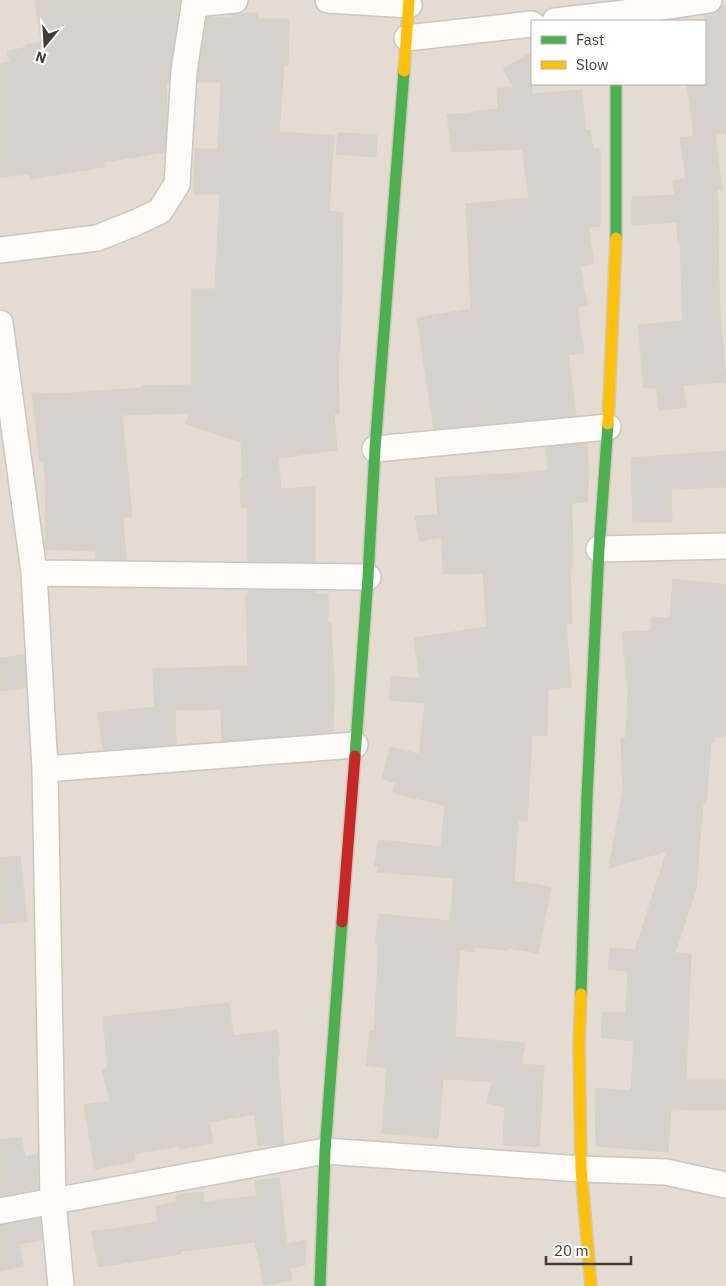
<svg xmlns="http://www.w3.org/2000/svg" width="726" height="1286" font-family="'IBM Plex Sans',sans-serif">
	<rect width="100%" height="100%" fill="#efeae4"/>
	<path fill="#e4dbd1" fill-rule="evenodd" d="M 0,0 L 726,0 L 726,1286 L 0,1286 ZM 532,21 L 705,21 L 705,84 L 532,84 Z"/>
	<path fill="#d7d1cb" stroke="#d7d1ca" d="M 35,0 L 180,0 L 169,82 L 166,82 L 167,113 L 165,152 L 104,162 L 104,167 L 30,179 L 29,174 L 0,177 L 0,64 L 10,61 L 7,52 L 26,47 L 26,45 L 41,42 Z
		M 722,6 L 726,6 L 726,133 L 715,134 L 722,189 L 717,190 L 719,242 L 718,242 L 720,314 L 726,382 L 683,385 L 686,407 L 659,410 L 656,388 L 644,388 L 638,325 L 683,321 L 680,243 L 678,243 L 677,222 L 632,225 L 632,197 L 675,195 L 673,181 L 686,179 L 680,138 L 694,136 L 687,84 L 705,84 L 705,15 L 718,11 Z
		M 239,13 L 258,13 L 258,19 L 289,19 L 288,65 L 284,65 L 279,132 L 334,136 L 329,211 L 343,213 L 342,280 L 340,351 L 338,351 L 339,414 L 334,414 L 337,450 L 278,458 L 281,489 L 315,487 L 315,562 L 248,561 L 248,507 L 241,508 L 240,479 L 243,479 L 241,442 L 186,424 L 189,413 L 122,415 L 132,516 L 123,517 L 126,560 L 96,559 L 96,551 L 45,549 L 46,484 L 43,462 L 40,462 L 32,393 L 58,394 L 143,388 L 143,386 L 192,385 L 192,289 L 215,289 L 220,194 L 194,194 L 195,149 L 218,149 L 221,82 L 198,82 L 198,73 L 207,17 L 231,18 L 231,15 Z
		M 532,52 L 532,94 L 581,90 L 586,131 L 590,130 L 593,149 L 600,148 L 600,226 L 588,227 L 594,264 L 580,266 L 587,305 L 577,307 L 584,353 L 568,355 L 576,416 L 434,429 L 417,318 L 471,309 L 466,204 L 529,198 L 522,149 L 452,152 L 447,114 L 461,114 L 498,109 L 497,88 L 514,88 L 503,69 Z
		M 338,133 L 377,135 L 376,157 L 336,154 Z
		M 587,443 L 589,473 L 587,502 L 572,503 L 573,568 L 570,568 L 572,624 L 566,624 L 571,687 L 548,689 L 547,736 L 532,735 L 527,821 L 518,821 L 514,881 L 551,887 L 538,953 L 509,948 L 508,950 L 475,947 L 475,952 L 460,950 L 456,994 L 457,994 L 455,1037 L 525,1043 L 521,1064 L 544,1066 L 539,1147 L 503,1145 L 505,1107 L 487,1103 L 492,1081 L 443,1079 L 438,1138 L 382,1133 L 387,1068 L 366,1065 L 370,1031 L 374,1031 L 379,944 L 375,944 L 379,914 L 450,921 L 454,878 L 377,872 L 379,867 L 374,866 L 379,840 L 441,847 L 445,805 L 393,793 L 396,783 L 382,779 L 390,747 L 419,754 L 425,703 L 389,700 L 392,676 L 420,679 L 414,638 L 487,627 L 483,573 L 443,574 L 442,537 L 420,541 L 415,516 L 438,515 L 435,478 L 548,471 L 546,447 Z
		M 726,451 L 726,487 L 671,489 L 672,522 L 633,522 L 631,458 Z
		M 673,579 L 726,585 L 726,737 L 714,737 L 715,742 L 711,742 L 706,804 L 703,803 L 696,889 L 675,953 L 691,954 L 686,1080 L 726,1080 L 726,1110 L 671,1109 L 668,1152 L 596,1146 L 595,1088 L 631,1091 L 634,1041 L 601,1037 L 603,1012 L 626,1013 L 628,971 L 608,969 L 610,948 L 635,950 L 667,851 L 609,868 L 623,791 L 621,738 L 626,738 L 628,690 L 622,632 L 651,631 L 651,617 L 670,618 Z
		M 248,590 L 315,591 L 315,594 L 328,594 L 328,623 L 331,623 L 334,682 L 333,732 L 222,741 L 221,709 L 175,710 L 176,744 L 103,750 L 98,713 L 155,707 L 153,669 L 248,666 L 246,596 L 248,595 Z
		M 24,655 L 26,687 L 0,691 L 0,658 Z
		M 20,856 L 27,921 L 0,924 L 0,858 Z
		M 229,1003 L 233,1036 L 277,1030 L 280,1055 L 277,1055 L 284,1144 L 258,1146 L 255,1114 L 209,1122 L 213,1143 L 180,1149 L 179,1146 L 134,1154 L 135,1161 L 95,1169 L 84,1105 L 110,1101 L 102,1070 L 108,1068 L 103,1017 Z
		M 21,1137 L 25,1157 L 38,1154 L 38,1189 L 0,1196 L 0,1140 Z
		M 279,1178 L 287,1244 L 305,1240 L 306,1244 L 305,1265 L 290,1268 L 292,1280 L 264,1285 L 255,1242 L 181,1251 L 181,1254 L 98,1267 L 92,1232 L 158,1222 L 156,1206 L 177,1202 L 176,1195 L 203,1192 L 204,1202 L 257,1196 L 255,1181 Z
		M 40,1218 L 42,1240 L 19,1244 L 23,1266 L 0,1271 L 0,1225 Z"/>
	<g fill="none" stroke-linecap="round" stroke-linejoin="round">
		<defs>
			<path id="street" d="M 328,0 L 409,5
				M 195,4 L 235,0
				M 555,21 L 617,14 L 709,0
				M 407,38 L 532,24
				M 0,250 L 97,238 L 135,223 L 160,211 L 177,184 L 184,71 L 195,0
				M 0,323 L 34,573 L 45,769 L 53,1201 L 61,1286
				M 375,449 L 608,427
				M 599,549 L 726,546
				M 34,573 L 368,577
				M 45,769 L 355,745
				M 0,1211 L 325,1151 L 581,1169 L 666,1172 L 726,1185"/>
			<path id="fast" d="M 616,84 L 616,238
				M 355,756 L 368,577 L 375,449 L 404,71
				M 581,994 L 587,797 L 599,549 L 608,424
				M 320,1286 L 325,1151 L 342,922"/>
			<path id="slow" d="M 404,71 L 409,0
				M 608,424 L 616,238
				M 581,994 L 579,1043 L 581,1169 L 591,1286"/>
			<path id="jam" d="M 342,922 L 355,756"/>
		</defs>
		<use href="#street" stroke="#cbc6c0" stroke-width="28"/>
		<use href="#fast" stroke="#d0c8bc" stroke-width="14"/>
		<use href="#slow" stroke="#d0c8bc" stroke-width="14"/>
		<use href="#jam" stroke="#d0c8bc" stroke-width="14"/>
		<use href="#street" stroke="#fdfcfb" stroke-width="25"/>
		<use href="#fast" stroke="#4caf50" stroke-width="11"/>
		<use href="#slow" stroke="#ffc107" stroke-width="11"/>
		<use href="#jam" stroke="#c62828" stroke-width="11"/>
	</g>
	<rect x="531" y="20" width="175" height="65" fill="#ffffff" stroke="#b4b0ad"/>
	<rect x="541" y="36" width="25" height="8" fill="#4caf50" stroke="#b4b0ad"/>
	<text x="576" y="45" font-size="15" fill="#443a31">Fast</text>
	<rect x="541" y="61" width="25" height="8" fill="#ffc107" stroke="#b4b0ad"/>
	<text x="576" y="70" font-size="15" fill="#443a31">Slow</text>
	<g transform="translate(45 45) rotate(198)" stroke="#ffffff" stroke-width="4" paint-order="stroke">
	<path d="M0-4L9 19L0 12L-9 19Z" fill="#443a31"/>
	<text y="-8" font-size="14" font-weight="bold" text-anchor="middle" fill="#443a31">N</text>
	</g>
	<path d="M546 1256v8h85v-8" fill="none" stroke="#443a31" stroke-width="2.5"/>
	<text x="554" y="1256" font-size="15" fill="#443a31" stroke="#ffffff" stroke-width="4" paint-order="stroke">20 m</text>
</svg>
